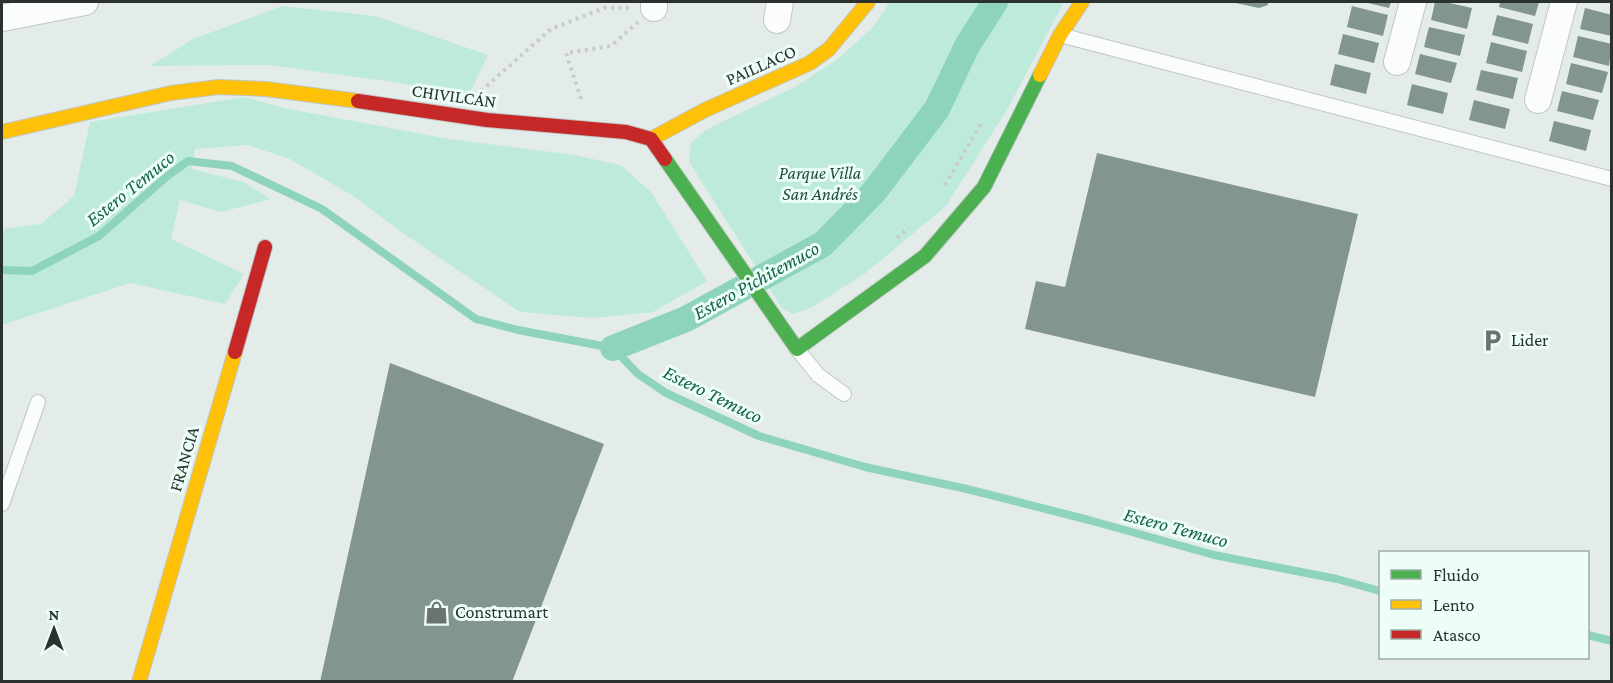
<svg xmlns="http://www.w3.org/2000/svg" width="1613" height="683" font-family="'Crimson Pro',serif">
	<rect width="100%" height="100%" fill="#e4ece9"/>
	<path fill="#beeadb" d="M 890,2 L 1064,2 L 1007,110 L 946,206 L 867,272 L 813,307 L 793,314 L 782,308 L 689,162 L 691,142 L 709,128 L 795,87 L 839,58 L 874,26 Z
		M 282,6 L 375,16 L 488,55 L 469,95 L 393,82 L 269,65 L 150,66 L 193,39 Z
		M 244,97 L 284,108 L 449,139 L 574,155 L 621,165 L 651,192 L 707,281 L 653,312 L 593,318 L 520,312 L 397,229 L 355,197 L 290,159 L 247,145 L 195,149 L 192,169 L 243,182 L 271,199 L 221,212 L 180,200 L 171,239 L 244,274 L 225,304 L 130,283 L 2,325 L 2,229 L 41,224 L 74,196 L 90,122 Z"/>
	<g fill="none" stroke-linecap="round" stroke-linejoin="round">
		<path stroke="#8ed3bd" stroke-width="8" d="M 2,270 L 32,271 L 99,236 L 166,177 L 188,161 L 232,166 L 322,209 L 476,319 L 518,330 L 613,348 L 638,374 L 666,393 L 759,436 L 865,467 L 967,489 L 1089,520 L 1214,555 L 1337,579 L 1380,591
			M 1588,635 L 1612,641"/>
		<path stroke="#8ed3bd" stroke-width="26" d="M 613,348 L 686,319 L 823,244 L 873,193 L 937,109 L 967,46 L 995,2"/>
	</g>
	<path fill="#82958f" d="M 1231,2 L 1268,2 L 1268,5 L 1259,8 Z
		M 1364,2 L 1391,2 L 1389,8 Z
		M 1435,2 L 1445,2 L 1472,8 L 1467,29 L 1431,20 Z
		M 1500,2 L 1539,2 L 1535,16 L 1499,7 Z
		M 1352,6 L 1388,15 L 1383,36 L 1347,27 Z
		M 1585,8 L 1612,15 L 1612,36 L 1580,29 Z
		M 1497,15 L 1533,24 L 1528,44 L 1492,35 Z
		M 1429,27 L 1465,35 L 1460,56 L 1424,47 Z
		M 1343,34 L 1379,43 L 1374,63 L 1338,54 Z
		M 1578,36 L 1612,44 L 1609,66 L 1573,57 Z
		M 1491,42 L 1527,51 L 1522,72 L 1486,63 Z
		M 1420,54 L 1457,63 L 1451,83 L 1415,74 Z
		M 1571,63 L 1608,72 L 1602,93 L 1566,84 Z
		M 1335,64 L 1371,73 L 1366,94 L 1330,85 Z
		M 1481,70 L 1518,78 L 1513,99 L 1476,90 Z
		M 1412,84 L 1448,93 L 1443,114 L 1407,105 Z
		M 1562,91 L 1599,100 L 1593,120 L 1557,111 Z
		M 1474,100 L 1510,109 L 1505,129 L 1469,120 Z
		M 1554,121 L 1591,130 L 1586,151 L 1549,141 Z
		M 1097,153 L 1358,214 L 1315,397 L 1025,329 L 1036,281 L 1065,287 Z
		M 390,363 L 604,444 L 512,682 L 320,682 Z"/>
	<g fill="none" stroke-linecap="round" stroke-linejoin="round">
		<defs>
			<path id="lane" d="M 1060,35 L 1612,179
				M 797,349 L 818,375 L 844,394
				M 2,504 L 38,402"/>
			<path id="street" d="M 654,8 L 654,2
				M 2,18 L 85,2
				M 777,20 L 780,2
				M 1397,62 L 1413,2
				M 1538,100 L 1564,2"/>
			<path id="fast" d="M 665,159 L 797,349 L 925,256 L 984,187 L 1040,75"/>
			<path id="slow" d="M 1040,75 L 1060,35 L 1082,2
				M 2,132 L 171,93 L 218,87 L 266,89 L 358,101
				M 651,139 L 705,110 L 810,63 L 829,49 L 868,2
				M 139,682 L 235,352"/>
			<path id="jam" d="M 358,101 L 487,120 L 626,132 L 651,139 L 665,159
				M 235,352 L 265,247"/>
		</defs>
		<use href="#lane" stroke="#c0c6c4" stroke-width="16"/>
		<use href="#street" stroke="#c0c6c4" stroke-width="28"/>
		<use href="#fast" stroke="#c0c6c4" stroke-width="16"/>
		<use href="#slow" stroke="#c0c6c4" stroke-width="16"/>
		<use href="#jam" stroke="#c0c6c4" stroke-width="16"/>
		<path stroke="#c9cbca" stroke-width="4" stroke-dasharray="3 4.5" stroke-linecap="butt" d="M 481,91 L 551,29 L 604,8 L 629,8
			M 581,99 L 566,53 L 611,46 L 638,22
			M 945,185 L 981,124
			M 897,238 L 909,228"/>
		<use href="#lane" stroke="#fbfcfc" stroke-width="14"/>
		<use href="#street" stroke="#fbfcfc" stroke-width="26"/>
		<use href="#fast" stroke="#4caf50" stroke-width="14"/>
		<use href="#slow" stroke="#ffc107" stroke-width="14"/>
		<use href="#jam" stroke="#c62828" stroke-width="14"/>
	</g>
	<defs>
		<symbol id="parking-bare" viewBox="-9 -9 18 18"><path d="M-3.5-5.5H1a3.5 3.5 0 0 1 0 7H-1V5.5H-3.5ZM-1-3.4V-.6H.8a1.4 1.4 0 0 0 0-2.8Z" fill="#6b726f" stroke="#edfef7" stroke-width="2.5" paint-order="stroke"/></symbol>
		<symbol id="shop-bare" viewBox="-9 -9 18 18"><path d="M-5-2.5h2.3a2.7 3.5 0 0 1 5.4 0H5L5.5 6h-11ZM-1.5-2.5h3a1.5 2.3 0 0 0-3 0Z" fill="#6b726f" stroke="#edfef7" stroke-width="2.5" paint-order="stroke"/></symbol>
	</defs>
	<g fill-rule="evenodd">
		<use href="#parking-bare" x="1476" y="324" width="33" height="33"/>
		<use href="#shop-bare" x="420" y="596" width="33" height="33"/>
	</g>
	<g text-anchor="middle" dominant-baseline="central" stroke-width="6" stroke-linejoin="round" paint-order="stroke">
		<g font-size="18" fill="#2a312e" stroke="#edfef7">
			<text transform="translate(761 65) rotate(-24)">PAILLACO</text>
			<text transform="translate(454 96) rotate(8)">CHIVILCÁN</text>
			<text transform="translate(184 459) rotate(-74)">FRANCIA</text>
		</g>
		<g font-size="18" font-style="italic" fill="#224c3f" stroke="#edfef7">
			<text x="820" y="173">Parque Villa<tspan x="820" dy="21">San Andrés</tspan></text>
		</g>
		<g font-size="18" fill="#2a312e" stroke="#edfef7" text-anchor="start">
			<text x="1511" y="340">Lider</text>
			<text x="455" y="612">Construmart</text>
		</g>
		<g font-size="20" font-style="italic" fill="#16614d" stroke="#edfef7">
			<text transform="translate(130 188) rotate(-39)">Estero Temuco</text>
			<text transform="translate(756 280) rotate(-29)">Estero Pichitemuco</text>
			<text transform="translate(713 394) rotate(26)">Estero Temuco</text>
			<text transform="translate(1176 527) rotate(15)">Estero Temuco</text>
		</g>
	</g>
	<rect width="1613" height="683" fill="none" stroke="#2a312e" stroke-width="6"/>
	<rect x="1379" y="551" width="210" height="108" fill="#edfef7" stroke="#9faca7" stroke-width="1.5"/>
	<rect x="1391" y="570" width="30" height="9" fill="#4caf50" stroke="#9faca7" stroke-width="1.5"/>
	<text x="1433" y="581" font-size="18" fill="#2a312e">Fluido</text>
	<rect x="1391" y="600" width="30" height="9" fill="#ffc107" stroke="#9faca7" stroke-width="1.5"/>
	<text x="1433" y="611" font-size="18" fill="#2a312e">Lento</text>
	<rect x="1391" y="630" width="30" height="9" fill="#c62828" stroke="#9faca7" stroke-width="1.5"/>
	<text x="1433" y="641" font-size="18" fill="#2a312e">Atasco</text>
	<g transform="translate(54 629)" stroke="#edfef7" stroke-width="4.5" paint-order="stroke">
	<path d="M0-4.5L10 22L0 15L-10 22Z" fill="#2a312e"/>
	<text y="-9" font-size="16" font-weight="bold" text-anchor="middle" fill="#2a312e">N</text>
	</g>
</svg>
